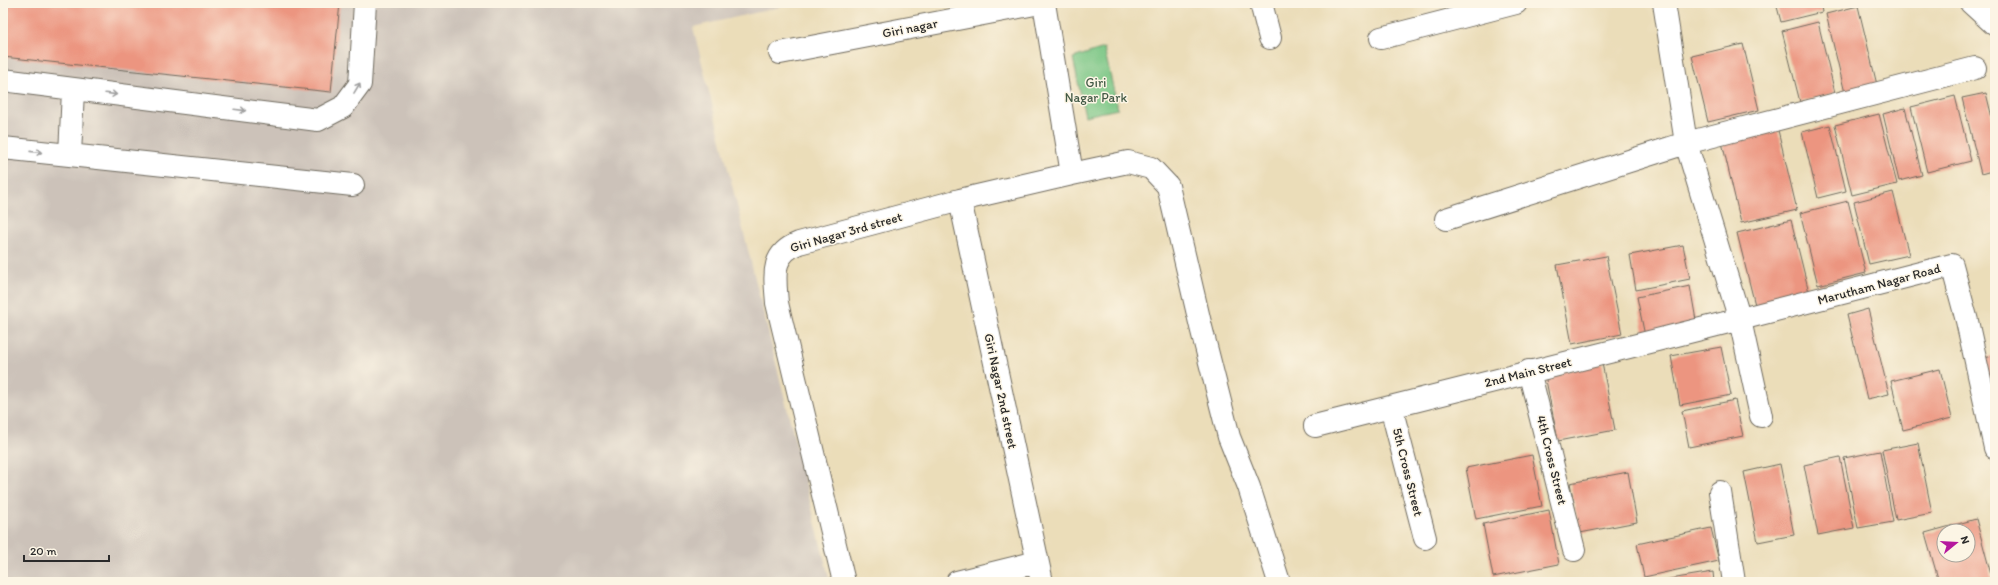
<svg xmlns="http://www.w3.org/2000/svg" width="1998" height="585" font-family="Itim,sans-serif">
	<rect width="100%" height="100%" fill="#fcf5e5"/>
	<filter id="ink" filterUnits="userSpaceOnUse"><feTurbulence type="fractalNoise" baseFrequency=".025" numOctaves="2"/><feDisplacementMap in="SourceGraphic" scale="8" xChannelSelector="R" yChannelSelector="G"/><feConvolveMatrix kernelMatrix="1 2 1 2 8 2 1 2 1" color-interpolation-filters="sRGB"/></filter>
	<filter id="wash" filterUnits="userSpaceOnUse"><feTurbulence type="fractalNoise" baseFrequency=".012" numOctaves="4" result="noise"/><feDisplacementMap in="SourceGraphic" scale="16" xChannelSelector="R" yChannelSelector="G"/><feGaussianBlur stdDeviation="0.9" result="paint"/><feColorMatrix in="noise" values="0 0 0 0 0 0 0 0 0 0 0 0 0 0 0 0 0 1.4 0 .05"/><feComposite in="paint" operator="in"/></filter>
	<g filter="url(#wash)">
		<rect width="100%" height="100%" fill="#ebddb9"/>
		<path fill="#ccc2b9" d="M 3,3 L 798,3 L 693,27 L 830,582 L 3,582 Z"/>
		<path fill="#7ac685" stroke="#527858" d="M 1104,48 L 1118,109 L 1085,116 L 1073,58 Z"/>
		<g id="blocks">
			<path fill="#ec9580" fill-rule="evenodd" d="M 3,3 L 340,3 L 331,92 L 3,57 Z
				M 1776,3 L 1820,3 L 1822,12 L 1781,22 Z
				M 1841,3 L 1851,3 L 1851,4 L 1842,6 Z
				M 1858,6 L 1878,89 L 1846,97 L 1826,14 Z
				M 1818,22 L 1835,93 L 1800,102 L 1782,31 Z
				M 1743,44 L 1759,110 L 1708,122 L 1692,56 Z
				M 1986,93 L 1995,130 L 1995,170 L 1981,174 L 1962,98 Z
				M 1955,96 L 1971,161 L 1927,172 L 1911,107 Z
				M 1905,108 L 1922,175 L 1899,181 L 1883,114 Z
				M 1879,114 L 1897,184 L 1852,195 L 1835,125 Z
				M 1830,125 L 1846,191 L 1818,198 L 1802,132 Z
				M 1777,126 L 1797,210 L 1741,223 L 1721,138 Z
				M 1893,192 L 1909,255 L 1869,264 L 1854,202 Z
				M 1848,201 L 1866,273 L 1818,285 L 1800,213 Z
				M 1791,220 L 1810,296 L 1756,309 L 1737,233 Z
				M 1683,245 L 1690,279 L 1636,290 L 1630,255 Z
				M 1606,256 L 1622,334 L 1572,344 L 1557,265 Z
				M 1995,263 L 1995,279 L 1994,279 L 1991,264 Z
				M 1690,286 L 1697,326 L 1645,336 L 1637,297 Z
				M 1868,309 L 1889,394 L 1867,399 L 1847,315 Z
				M 1721,347 L 1731,395 L 1680,405 L 1671,356 Z
				M 1995,355 L 1995,392 L 1992,393 L 1982,359 Z
				M 1602,363 L 1615,430 L 1558,441 L 1545,375 Z
				M 1940,369 L 1952,418 L 1903,430 L 1891,381 Z
				M 1735,400 L 1743,436 L 1689,447 L 1682,411 Z
				M 1918,443 L 1932,513 L 1896,520 L 1882,450 Z
				M 1880,451 L 1893,522 L 1858,528 L 1844,458 Z
				M 1532,455 L 1542,506 L 1476,519 L 1466,468 Z
				M 1840,457 L 1854,528 L 1818,535 L 1804,465 Z
				M 1780,464 L 1794,535 L 1758,542 L 1744,472 Z
				M 1628,472 L 1637,522 L 1580,533 L 1570,483 Z
				M 1549,510 L 1559,564 L 1493,577 L 1483,524 Z
				M 1976,519 L 1993,582 L 1939,582 L 1925,533 ZM 1944,531 L 1968,531 L 1968,555 L 1944,555 Z
				M 1711,528 L 1719,561 L 1644,577 L 1637,544 Z
				M 1713,572 L 1714,582 L 1664,582 L 1664,580 Z"/>
		</g>
	</g>
	<g filter="url(#ink)">
		<use href="#blocks" fill-opacity="0" stroke="#6e695d" stroke-width="1"/>
		<g fill="none" stroke-linecap="round" stroke-linejoin="round">
			<defs>
				<path id="minor" d="M 1261,3 L 1270,38
					M 1664,3 L 1686,143 L 1740,320 L 1761,416
					M 1971,3 L 1995,25
					M 1381,38 L 1516,3
					M 780,53 L 1040,3
					M 3,80 L 318,120 L 343,107 L 360,84 L 365,3
					M 3,148 L 353,185
					M 70,155 L 73,90
					M 1072,174 L 1128,162 L 1151,168 L 1168,186 L 1201,327 L 1229,437 L 1249,487 L 1279,582
					M 960,200 L 1042,582
					M 1446,219 L 1686,143 L 1975,68
					M 1529,371 L 1574,550
					M 1391,407 L 1425,538
					M 1315,426 C 1527,372 1740,320 1952,265 L 1967,321 L 1995,448
					M 1720,492 L 1734,582
					M 844,582 L 777,303 C 775,276 770,254 799,243 L 960,200 L 1072,174 L 1044,3
					M 957,582 L 1037,562"/>
			</defs>
			<use href="#minor" stroke="#6e695d" stroke-width="24"/>
			<use href="#minor" stroke="#fff" stroke-width="22"/>
		</g>
		<defs><path id="oneway-shaft" d="M-6 0H5M1.5-3L5.5 0L1.5 3" fill="none" stroke-width="1.6" stroke-linecap="round" stroke-linejoin="round"/></defs>
		<g stroke="#a0a0a0">
			<use href="#oneway-shaft" transform="translate(357 88) rotate(-59)"/>
			<use href="#oneway-shaft" transform="translate(111 94) rotate(7)"/>
			<use href="#oneway-shaft" transform="translate(240 110) rotate(7)"/>
			<use href="#oneway-shaft" transform="translate(36 152) rotate(6)"/>
		</g>
	</g>
	<g text-anchor="middle" dominant-baseline="central" stroke-width="3" stroke-linejoin="round" paint-order="stroke">
		<g font-size="13" fill="#2b2b2b" stroke="#fcf5e5">
			<text transform="translate(910 28) rotate(-11)">Giri nagar</text>
			<text transform="translate(846 232) rotate(-16)">Giri Nagar 3rd street</text>
			<text transform="translate(1879 284) rotate(-15)">Marutham Nagar Road</text>
			<text transform="translate(1528 372) rotate(-14)">2nd Main Street</text>
			<text transform="translate(1001 391) rotate(78)">Giri Nagar 2nd street</text>
			<text transform="translate(1552 460) rotate(76)">4th Cross Street</text>
			<text transform="translate(1408 472) rotate(76)">5th Cross Street</text>
		</g>
		<g font-size="13" fill="#435a46" stroke="#fcf5e5">
			<text x="1096" y="82">Giri<tspan x="1096" dy="15">Nagar Park</tspan></text>
		</g>
	</g>
	<rect width="1998" height="585" fill="none" stroke="#fcf5e5" stroke-width="16"/>
	<g transform="translate(1956 543) rotate(72)"><circle r="19" fill="#fcf5e5" stroke="#a8a49b"/>
	<path d="M0-3L7 15L0 10L-7 15Z" fill="#b5179e"/>
	<text y="-6" font-size="11" font-weight="bold" text-anchor="middle" fill="#2b2b2b">N</text>
	</g>
	<path d="M24 555v6h85v-6" fill="none" stroke="#2b2b2b" stroke-width="2"/>
	<text x="30" y="555" font-size="12" fill="#2b2b2b" stroke="#fcf5e5" stroke-width="3" paint-order="stroke">20 m</text>
</svg>
